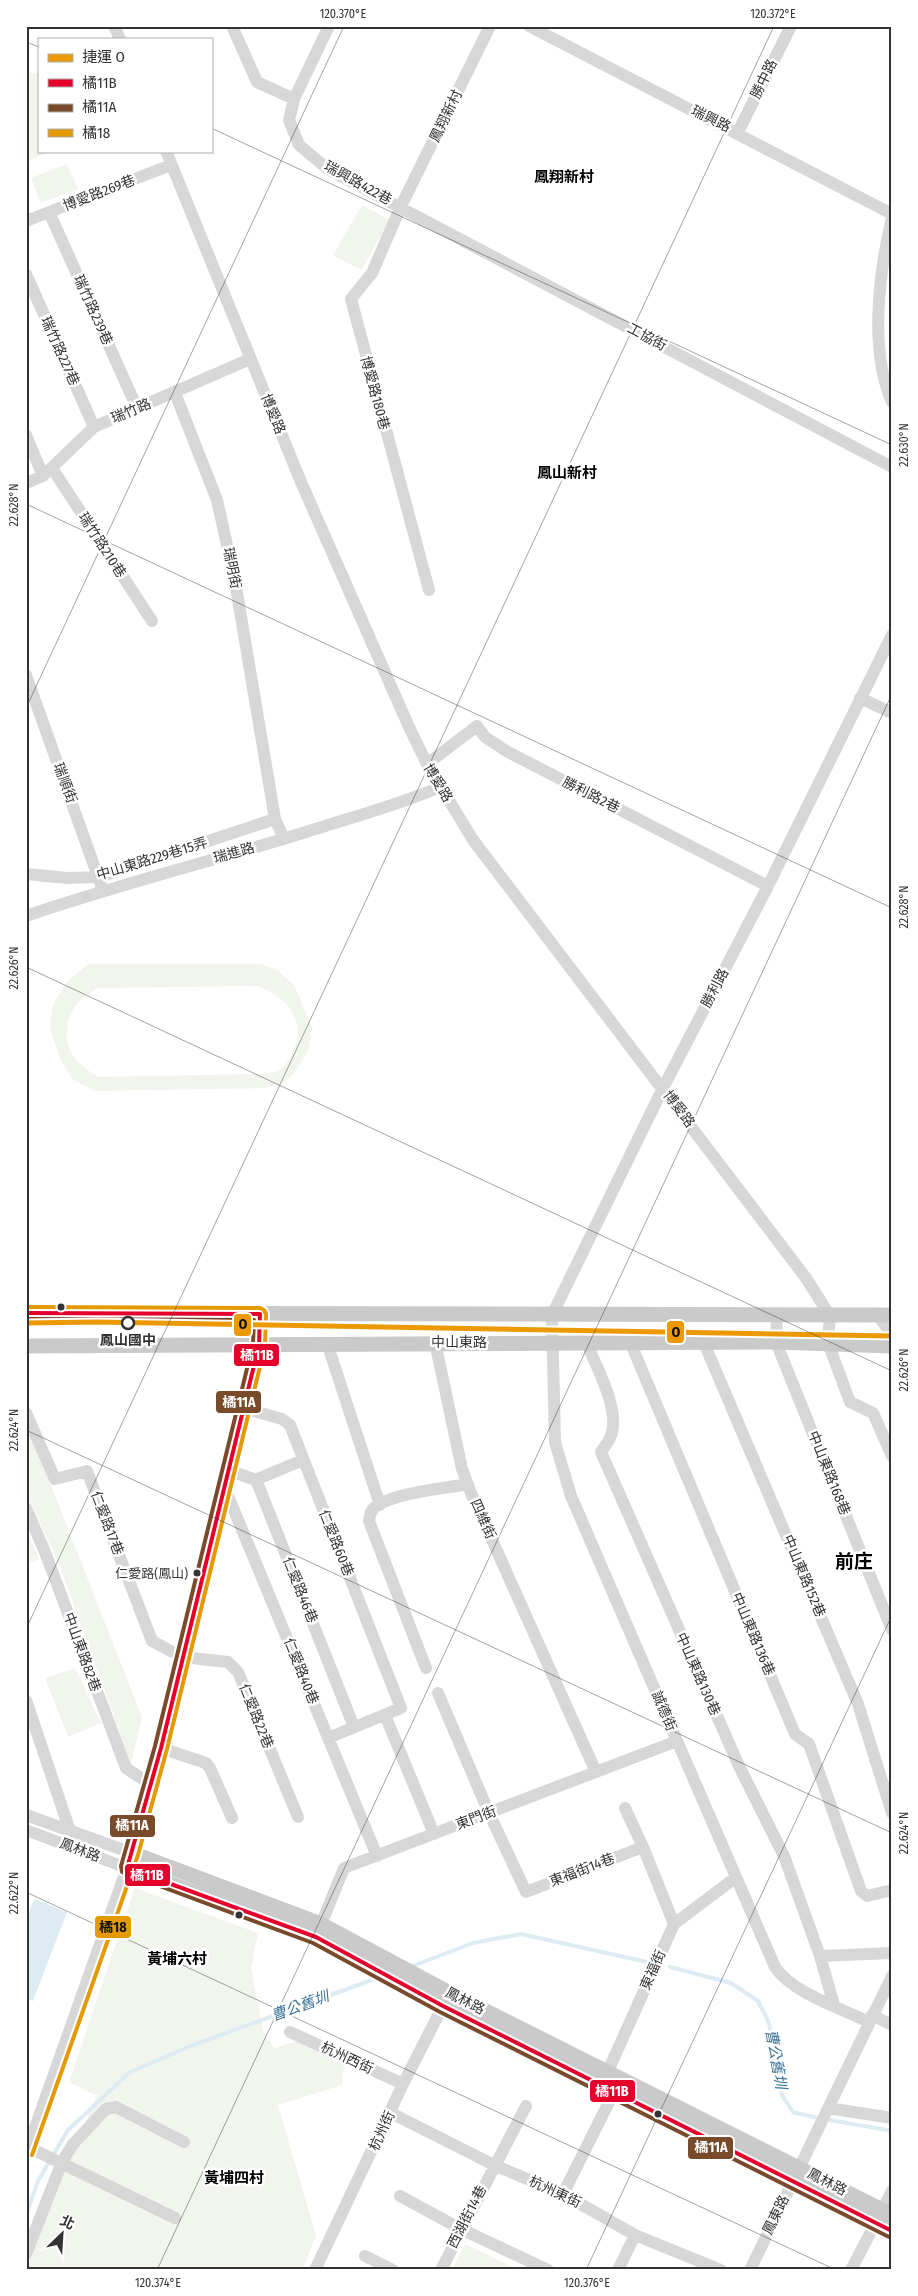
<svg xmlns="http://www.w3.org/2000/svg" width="918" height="2296" font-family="'Fira Sans Condensed','Noto Sans TC',sans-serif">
	<rect width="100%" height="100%" fill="#fff"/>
	<path fill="#f1f5ed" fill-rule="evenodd" d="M 26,72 L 39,74 L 39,151 L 52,151 L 26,162 Z
		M 67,164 L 78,189 L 41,203 L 31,178 Z
		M 362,205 L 390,220 L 361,270 L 333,255 Z
		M 88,964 L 260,964 L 277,970 L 294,985 L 312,1027 L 309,1049 L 296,1071 L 284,1083 L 265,1088 L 94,1091 L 72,1079 L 60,1059 L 50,1028 L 53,1004 L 67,982 ZM 257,986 C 287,996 309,1022 292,1054 C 288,1061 285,1068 277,1071 C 272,1074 264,1074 258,1074 L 98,1077 C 89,1071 78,1064 72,1054 C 63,1038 66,1016 78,1003 C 83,998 91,993 96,988 Z
		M 26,1429 L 39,1455 L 142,1717 L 131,1764 L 60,1567 L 26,1492 Z
		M 26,1530 L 39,1559 L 26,1565 Z
		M 75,1668 L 101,1723 L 68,1737 L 45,1678 Z
		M 135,1888 L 258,1933 L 251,1968 L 263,2031 L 274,2048 L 298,2041 L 344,2064 L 342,2085 L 278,2105 L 316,2236 L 302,2270 L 26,2270 L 69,2158 L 97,2096 L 69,2082 Z
		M 465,2244 L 519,2270 L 452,2270 Z"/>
	<path fill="#ddebf3" d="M 34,1899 L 67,1912 L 33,2001 L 26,1999 L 26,1920 Z"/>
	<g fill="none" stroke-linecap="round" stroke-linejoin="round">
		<path stroke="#ddebf3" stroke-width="4" d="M 410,1967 L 473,1943 L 521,1934 L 647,1962
			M 670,1967 L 731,1983 L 758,2001 L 769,2023 L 782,2095 L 793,2112 C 825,2121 859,2124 892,2131
			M 26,2215 L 38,2181 L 68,2130 L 130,2072 L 193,2045 L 380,1977"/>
		<path stroke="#d7d7d7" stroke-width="12" d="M 114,26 L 120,39
			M 232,26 L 257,82 L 294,99
			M 329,26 L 294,99 L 289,120 L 299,145 L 329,170 L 892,467
			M 529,26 L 892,214
			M 738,132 L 791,26
			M 166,151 L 301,482 L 409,727 L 427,764 L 473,840 L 806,1278 L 830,1316 L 828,1343 L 850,1402 L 873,1413 L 892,1456
			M 49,212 L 137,408
			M 892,218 C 879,272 869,350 892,402
			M 26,221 L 171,165
			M 26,274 L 94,427
			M 175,393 L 217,500 L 235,581 L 275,819 L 284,839
			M 26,435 L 43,476
			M 52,468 L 152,621
			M 26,483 L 43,476 L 94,427 L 250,359
			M 429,590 L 351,299 L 372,273 L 401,206 L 490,26
			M 26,675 L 101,885
			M 860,698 L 892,713
			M 427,764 L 477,726 L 485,737 L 508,752 L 768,886
			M 26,874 L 67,878 L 99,877 L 275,819
			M 26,916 C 125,882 226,858 325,826 C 364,814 403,803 440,787
			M 777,1314 L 776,1342 L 892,1630
			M 878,1315 L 892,1335
			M 435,1342 L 462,1469 L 471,1493 L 596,1772
			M 327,1343 L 380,1505
			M 704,1343 L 858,1704 L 892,1813
			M 587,1344 C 597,1368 622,1413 610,1438 C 608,1443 604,1447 601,1452 L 739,1766 L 784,1856 L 820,1956 L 834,2005
			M 631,1344 L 795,1734 L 809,1744 L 861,1891 L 867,1896 L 892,1890
			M 244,1408 L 282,1419 L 290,1425 L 401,1708 L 328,1738
			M 26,1413 L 55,1479 L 87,1471 L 152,1641 L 182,1657 L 228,1662 L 238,1672 L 298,1817
			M 228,1470 L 253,1479 L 257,1482 L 354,1727
			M 255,1480 L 303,1460
			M 224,1486 L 377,1856
			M 26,1508 L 45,1552 L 126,1768 L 150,1784
			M 426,1668 L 369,1521 C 370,1515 370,1511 375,1507 C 396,1492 442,1489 468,1484
			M 438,1693 L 489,1813 L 526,1892 L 643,1847 L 674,1924
			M 26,1700 L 70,1831
			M 385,1715 L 434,1834
			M 161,1748 L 206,1763 L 210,1768 L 232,1818
			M 625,1808 L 643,1847
			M 26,1815 L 132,1853
			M 26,1830 L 127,1868 L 26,2153
			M 318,1932 L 344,1868 L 677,1741
			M 820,1956 L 892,1953
			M 872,2015 L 892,2025
			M 869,2022 C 841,2008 792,1993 775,1967 L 571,1496 L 555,1442 L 552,1315 L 663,1088 L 768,886 L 892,635
			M 290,2032 L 403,2084
			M 604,2080 L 674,1924 L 735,1878
			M 828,2108 L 892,2118
			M 391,2113 L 494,2165 L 563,2194 L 635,2235 L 721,2270
			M 28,2147 L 175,2218
			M 563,2194 L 618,2084
			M 400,2196 L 461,2229 L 548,2270
			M 26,2254 L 62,2162 L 73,2144 L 106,2109 L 116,2107 L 184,2142
			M 365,2256 L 393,2270
			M 315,2270 L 403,2084 L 447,1998
			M 441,2270 L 526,2106
			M 618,2270 L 635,2235
			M 750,2270 L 892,1976
			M 851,2270 L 892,2191"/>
		<path stroke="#cacaca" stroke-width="15" d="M 26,1313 L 892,1315
			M 260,1314 L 259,1345 L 161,1748 L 127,1868 L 316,1937 L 443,2006 L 892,2231
			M 26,1346 L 776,1342 L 892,1346
			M 132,1853 L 321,1924 L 450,1993 L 892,2215"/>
		<defs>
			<path id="bus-1" d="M 26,1313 L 260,1314 L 259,1345 L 161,1748 L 127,1868 L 316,1937 L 443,2006 L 892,2231"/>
			<path id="bus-2" d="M 26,1319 L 254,1320 L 253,1344 L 155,1746 L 121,1866 L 122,1872 L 313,1943 L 440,2012 L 889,2237"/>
			<path id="bus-3" d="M 26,1307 L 260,1308 L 264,1310 L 266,1314 L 265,1346 L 167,1749 L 138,1855 L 32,2155"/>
		</defs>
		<use href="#bus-1" stroke="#fff" stroke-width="8"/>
		<use href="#bus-2" stroke="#fff" stroke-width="8"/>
		<use href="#bus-3" stroke="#fff" stroke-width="8"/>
		<use href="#bus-1" stroke="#e4002b" stroke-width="4"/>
		<use href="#bus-2" stroke="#7a4b2a" stroke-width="4"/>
		<use href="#bus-3" stroke="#e39a05" stroke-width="4"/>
		<defs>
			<path id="metro-1" d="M 26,1323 L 97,1322 L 892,1336"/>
		</defs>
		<use href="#metro-1" stroke="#fff" stroke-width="9"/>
		<use href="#metro-1" stroke="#eb9a05" stroke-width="5"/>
	</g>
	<path fill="none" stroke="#333" stroke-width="1" stroke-opacity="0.45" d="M 26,42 L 39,47M 211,128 L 892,445M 26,504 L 892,908M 26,708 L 344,26M 26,967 L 892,1371M 26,1430 L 892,1833M 26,1629 L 774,26M 26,1892 L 836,2270M 157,2270 L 892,694M 586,2270 L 892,1615"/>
	<g fill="#333" stroke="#fff" stroke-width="2">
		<circle cx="61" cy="1307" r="4.5"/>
		<circle cx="197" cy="1573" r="4.5"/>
		<circle cx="239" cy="1915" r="4.5"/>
		<circle cx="658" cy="2114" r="4.5"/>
	</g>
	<circle fill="#fff" stroke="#333" stroke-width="2.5" cx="128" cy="1323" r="6"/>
	<g text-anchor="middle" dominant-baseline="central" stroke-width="5" stroke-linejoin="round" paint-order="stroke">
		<g font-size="13" fill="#333" stroke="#fff" text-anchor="end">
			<text x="188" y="1573">仁愛路(鳳山)</text>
		</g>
		<g font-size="14" fill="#333" stroke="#fff">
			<text transform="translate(764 79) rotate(-64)">勝中路</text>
			<text transform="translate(446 116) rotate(-64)">鳳翔新村</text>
			<text transform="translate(711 119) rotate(26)">瑞興路</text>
			<text transform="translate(358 183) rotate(29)">瑞興路422巷</text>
			<text transform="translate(99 193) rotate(-21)">博愛路269巷</text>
			<text transform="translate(93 310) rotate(66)">瑞竹路239巷</text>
			<text transform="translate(647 337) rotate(28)">工協街</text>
			<text transform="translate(60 351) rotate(66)">瑞竹路227巷</text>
			<text transform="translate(375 393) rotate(75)">博愛路180巷</text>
			<text transform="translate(131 411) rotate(-23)">瑞竹路</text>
			<text transform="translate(273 414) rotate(68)">博愛路</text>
			<text transform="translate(102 545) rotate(57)">瑞竹路210巷</text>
			<text transform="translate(232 568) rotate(79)">瑞明街</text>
			<text transform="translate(65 783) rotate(70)">瑞順街</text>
			<text transform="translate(438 783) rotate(59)">博愛路</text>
			<text transform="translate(591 795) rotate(27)">勝利路2巷</text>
			<text transform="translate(234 853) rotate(-16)">瑞進路</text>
			<text transform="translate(152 859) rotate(-17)">中山東路229巷15弄</text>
			<text transform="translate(715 988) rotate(-62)">勝利路</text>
			<text transform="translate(679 1109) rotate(53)">博愛路</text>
			<text x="459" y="1342">中山東路</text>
			<text transform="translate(829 1473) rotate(68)">中山東路168巷</text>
			<text transform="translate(483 1519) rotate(66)">四維街</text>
			<text transform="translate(107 1523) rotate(69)">仁愛路17巷</text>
			<text transform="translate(336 1543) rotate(68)">仁愛路60巷</text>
			<text transform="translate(804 1576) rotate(67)">中山東路152巷</text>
			<text transform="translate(300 1590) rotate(68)">仁愛路46巷</text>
			<text transform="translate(753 1634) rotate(67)">中山東路136巷</text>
			<text transform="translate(82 1652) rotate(70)">中山東路82巷</text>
			<text transform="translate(301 1671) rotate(68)">仁愛路40巷</text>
			<text transform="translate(698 1674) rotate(66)">中山東路130巷</text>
			<text transform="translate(664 1711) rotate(67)">誠德街</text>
			<text transform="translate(256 1716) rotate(68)">仁愛路22巷</text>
			<text transform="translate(476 1818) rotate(-21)">東門街</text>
			<text transform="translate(80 1850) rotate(21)">鳳林路</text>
			<text transform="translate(582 1870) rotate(-21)">東福街14巷</text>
			<text transform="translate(653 1970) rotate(-66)">東福街</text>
			<text transform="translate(465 2001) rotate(27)">鳳林路</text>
			<text transform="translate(347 2058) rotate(25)">杭州西街</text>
			<text transform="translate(382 2131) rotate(-65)">杭州街</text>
			<text transform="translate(827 2182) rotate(27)">鳳林路</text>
			<text transform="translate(555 2192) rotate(25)">杭州東街</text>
			<text transform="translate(776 2215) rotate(-64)">鳳東路</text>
			<text transform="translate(467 2217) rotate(-63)">西湖街14巷</text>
		</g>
		<g font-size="14" font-weight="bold" fill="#333" stroke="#fff">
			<text x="128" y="1340">鳳山國中</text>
		</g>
		<g font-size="15" font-weight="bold" fill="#000" stroke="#fff">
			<text x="564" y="177">鳳翔新村</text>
			<text x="567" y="473">鳳山新村</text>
			<text x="177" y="1959">黃埔六村</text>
			<text x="234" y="2178">黃埔四村</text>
		</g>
		<g font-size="15" font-style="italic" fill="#3f7597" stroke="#fff">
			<text transform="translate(300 2006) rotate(-20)">曹公舊圳</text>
			<text transform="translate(776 2059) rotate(80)">曹公舊圳</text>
		</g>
		<g font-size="19" font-weight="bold" fill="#000" stroke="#fff">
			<text x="854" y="1561">前庄</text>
		</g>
	</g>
	<g stroke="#fff" stroke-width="2">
		<rect x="233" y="1313" width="19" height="24" rx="5" fill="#eb9a05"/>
		<rect x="666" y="1320" width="19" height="24" rx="5" fill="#eb9a05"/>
		<rect x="233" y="1343" width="47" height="24" rx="5" fill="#e4002b"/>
		<rect x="215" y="1390" width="47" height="24" rx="5" fill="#7a4b2a"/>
		<rect x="109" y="1814" width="47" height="24" rx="5" fill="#7a4b2a"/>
		<rect x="124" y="1863" width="47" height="24" rx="5" fill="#e4002b"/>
		<rect x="94" y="1915" width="38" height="24" rx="5" fill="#e39a05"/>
		<rect x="589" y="2079" width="47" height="24" rx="5" fill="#e4002b"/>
		<rect x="687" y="2136" width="47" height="24" rx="5" fill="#7a4b2a"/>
	</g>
	<g font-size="14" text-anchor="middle" font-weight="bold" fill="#fff">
		<text x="257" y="1360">橘11B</text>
		<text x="239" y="1407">橘11A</text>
		<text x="132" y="1830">橘11A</text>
		<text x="147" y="1880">橘11B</text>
		<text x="612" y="2096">橘11B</text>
		<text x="711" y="2152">橘11A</text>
	</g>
	<g font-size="14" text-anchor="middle" font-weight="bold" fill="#111">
		<text x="243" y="1329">O</text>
		<text x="676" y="1337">O</text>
		<text x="113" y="1932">橘18</text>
	</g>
	<rect width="918" height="2296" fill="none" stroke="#ffffff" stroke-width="55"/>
	<rect x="38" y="38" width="175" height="115" fill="#ffffff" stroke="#adadad"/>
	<rect x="48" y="54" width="25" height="8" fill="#eb9a05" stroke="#adadad"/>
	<text x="82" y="62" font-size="15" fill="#333333">捷運 O</text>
	<rect x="48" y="79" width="25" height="8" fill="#e4002b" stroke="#adadad"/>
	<text x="82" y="88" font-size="15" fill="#333333">橘11B</text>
	<rect x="48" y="104" width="25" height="8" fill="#7a4b2a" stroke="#adadad"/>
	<text x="82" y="112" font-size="15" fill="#333333">橘11A</text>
	<rect x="48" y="129" width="25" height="8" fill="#e39a05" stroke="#adadad"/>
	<text x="82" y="138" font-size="15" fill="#333333">橘18</text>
	<g transform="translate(62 2234) rotate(25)" stroke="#ffffff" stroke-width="4" paint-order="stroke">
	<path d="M0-4L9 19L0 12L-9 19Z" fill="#333333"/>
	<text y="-8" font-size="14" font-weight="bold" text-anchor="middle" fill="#333333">北</text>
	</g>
	<rect x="28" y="28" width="862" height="2240" fill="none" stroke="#333" stroke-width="2"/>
	<g font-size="12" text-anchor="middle" fill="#333">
		<text x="343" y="18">120.370°E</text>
		<text x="773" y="18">120.372°E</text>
		<text transform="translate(904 445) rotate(-90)" y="4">22.630°N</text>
		<text transform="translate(14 505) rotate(-90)" y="4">22.628°N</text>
		<text transform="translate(904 907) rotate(-90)" y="4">22.628°N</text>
		<text transform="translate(14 968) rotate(-90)" y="4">22.626°N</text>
		<text transform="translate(904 1370) rotate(-90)" y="4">22.626°N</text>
		<text transform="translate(14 1430) rotate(-90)" y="4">22.624°N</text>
		<text transform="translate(904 1833) rotate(-90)" y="4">22.624°N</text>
		<text transform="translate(14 1893) rotate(-90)" y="4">22.622°N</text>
		<text x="158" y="2287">120.374°E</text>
		<text x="587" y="2287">120.376°E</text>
	</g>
</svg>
